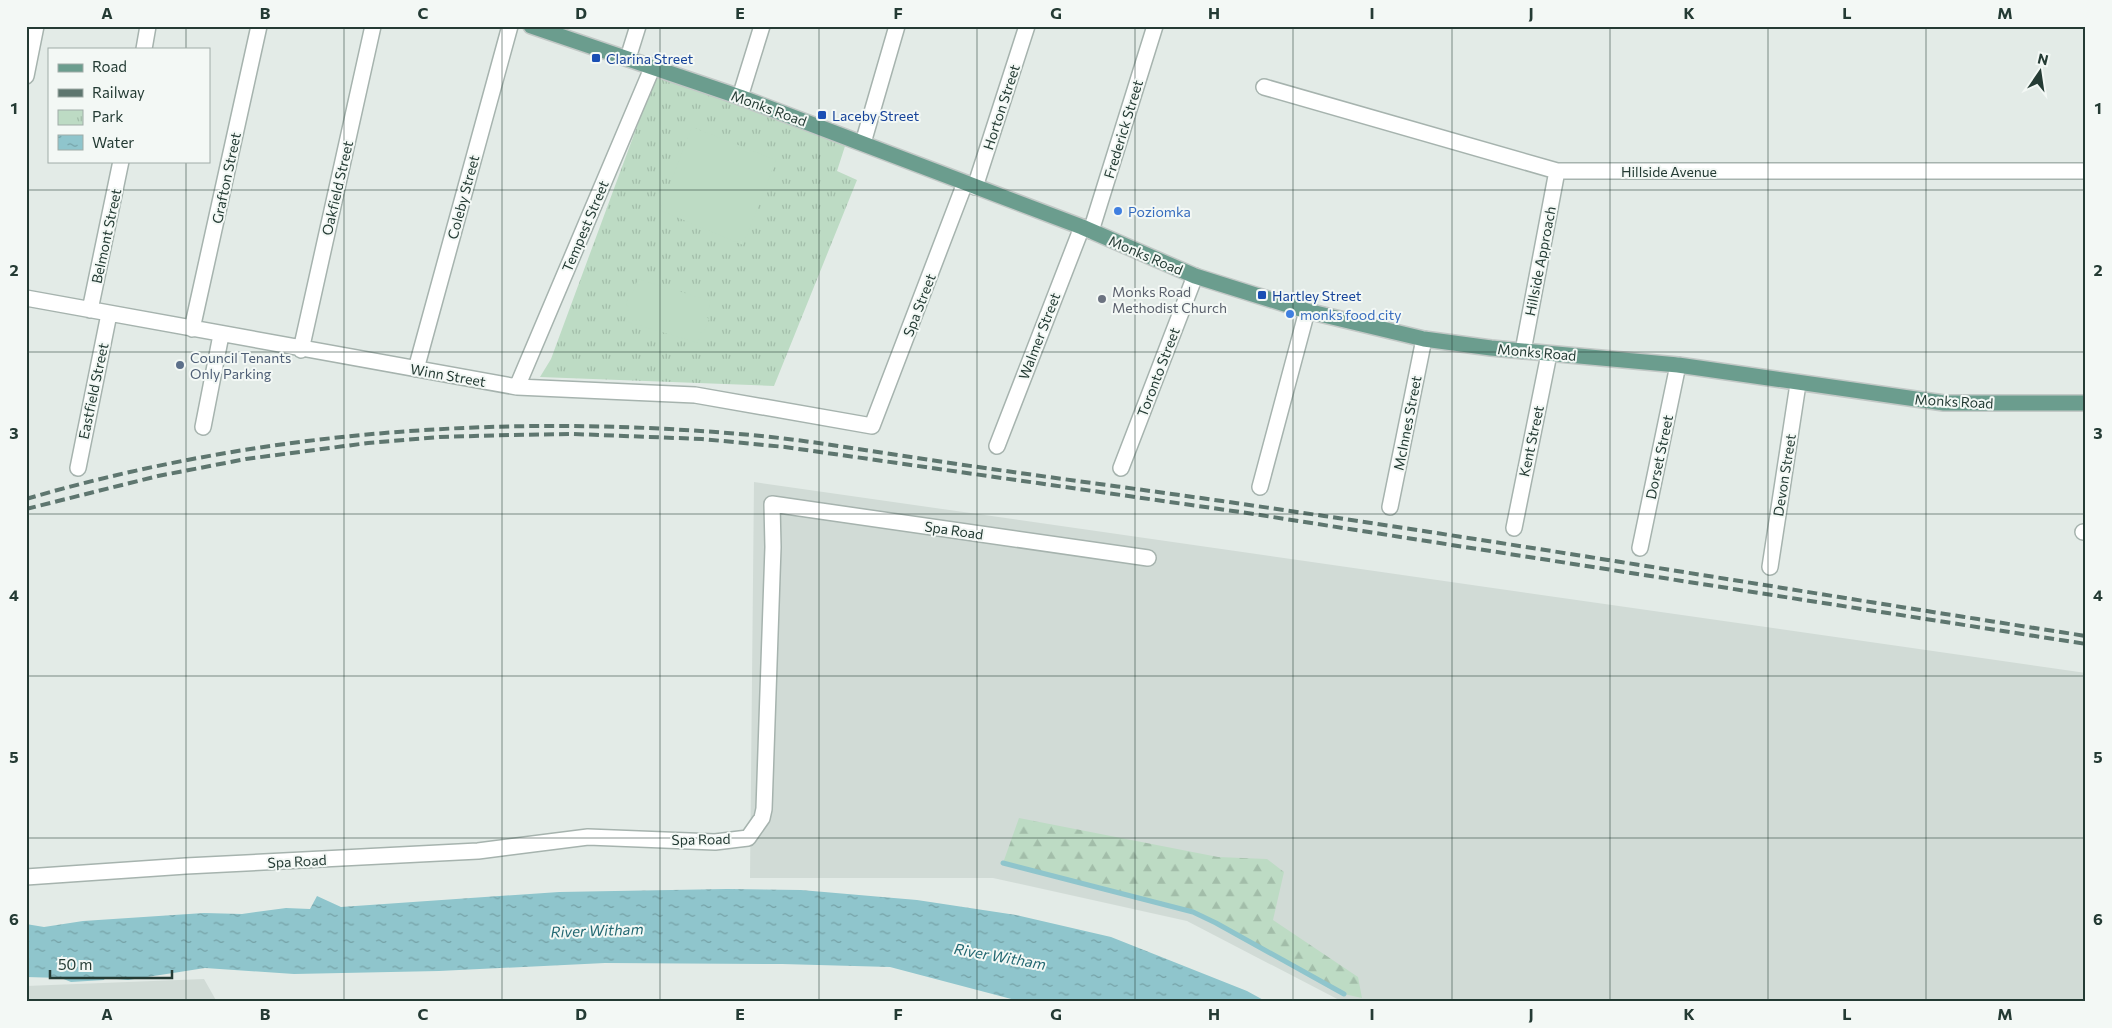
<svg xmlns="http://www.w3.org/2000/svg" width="2112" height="1028" font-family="Commissioner,sans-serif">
	<defs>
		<pattern id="forest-firs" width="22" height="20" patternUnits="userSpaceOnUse" patternTransform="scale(1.25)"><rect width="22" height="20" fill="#bddbc4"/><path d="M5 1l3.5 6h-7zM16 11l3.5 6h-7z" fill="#a2bda9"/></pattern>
		<pattern id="park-tufts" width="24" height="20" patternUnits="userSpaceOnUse" patternTransform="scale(1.25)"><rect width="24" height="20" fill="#bddbc4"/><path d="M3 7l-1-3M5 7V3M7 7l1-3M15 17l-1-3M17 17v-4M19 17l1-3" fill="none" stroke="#a2bda9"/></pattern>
		<pattern id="water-ripples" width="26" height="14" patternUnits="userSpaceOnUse" patternTransform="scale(1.25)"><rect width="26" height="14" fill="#8fc5cc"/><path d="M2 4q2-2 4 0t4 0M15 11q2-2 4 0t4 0" fill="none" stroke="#75a1a6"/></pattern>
	</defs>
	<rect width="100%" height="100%" fill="#e3ebe7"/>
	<path fill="#d1dbd6" d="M 754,482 L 2086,673 L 2086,1002 L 1343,1002 L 1187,921 L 993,878 L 750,878 Z
		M 204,979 L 217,1002 L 26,1002 L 26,986 Z"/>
	<path fill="url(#forest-firs)" d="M 1019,818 L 1218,857 L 1267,859 L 1284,872 L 1273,920 L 1358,977 L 1362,998 L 1344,994 L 1216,923 L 1193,912 L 1003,863 Z"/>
	<path fill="url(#park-tufts)" d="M 656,75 L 846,143 L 837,171 L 857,180 L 774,386 L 540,377 L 551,359 Z"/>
	<path fill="#bddbc4" d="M 692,127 L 776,160 L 743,245 L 660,210 Z
		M 638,279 L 711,301 L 706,317 L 709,319 L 705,330 L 702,329 L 698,343 L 625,321 L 629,307 L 626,305 L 629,295 L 632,295 Z"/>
	<path fill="url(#water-ripples)" d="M 727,889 L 801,890 L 917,900 L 1016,915 L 1111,937 L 1247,991 L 1267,1002 L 1023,1002 L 890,967 L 782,964 L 605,963 L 439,971 L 294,974 L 205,968 L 128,980 L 105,978 L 104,980 L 71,982 L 61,978 L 26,977 L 26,924 L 44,927 L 83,921 L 204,913 L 242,914 L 286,908 L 310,909 L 317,896 L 341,907 L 559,892 Z"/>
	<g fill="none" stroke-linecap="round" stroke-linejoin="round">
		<path stroke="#8fc5cc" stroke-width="5" d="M 1003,863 L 1193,912 L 1216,923 L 1344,994"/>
		<defs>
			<path id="minor" d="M 144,49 L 148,26
				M 628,58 L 638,26
				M 26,76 L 36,26
				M 1264,87 L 1557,171 L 2086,171
				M 740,97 L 762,26
				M 863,143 L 897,26
				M 975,187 L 1027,26
				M 1091,231 L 1155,26
				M 26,298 L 517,387 L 695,395 L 872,426 L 965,183
				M 90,310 L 121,161
				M 192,329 L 259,26
				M 301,350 L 373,26
				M 1523,351 L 1557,171
				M 416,369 L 510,26
				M 517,387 L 653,66
				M 203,427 L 221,335
				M 997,446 L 1082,227
				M 78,468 L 109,314
				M 1121,468 L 1195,276
				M 1260,487 L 1307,311
				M 1390,507 L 1424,339
				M 1514,528 L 1549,354
				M 2083,532 L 2086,532
				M 1640,548 L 1678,365
				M 1770,567 L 1798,384
				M 26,877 L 186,866 L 478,851 L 588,837 L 715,842 L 748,838 L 762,818 L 764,809 L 773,547 L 772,504 L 1148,558"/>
			<path id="major" d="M 531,26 L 740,97 L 1082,227 L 1195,276 L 1307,311 L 1424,339 L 1491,348 L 1678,365 L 1944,403 L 2086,403"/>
		</defs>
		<use href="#minor" stroke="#a6b3ae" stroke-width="18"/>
		<use href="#major" stroke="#c2c8c6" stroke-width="18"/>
		<use href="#minor" stroke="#fff" stroke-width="15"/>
		<use href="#major" stroke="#6b9d8e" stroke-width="15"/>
		<path stroke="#5e766f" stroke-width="4" stroke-dasharray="10 5" stroke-linecap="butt" d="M 26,499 C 261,430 509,413 751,435 C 807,440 862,450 917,458 C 983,468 1048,477 1114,486 C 1439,530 1762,586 2086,636
			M 26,509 L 158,476 L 246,459 L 368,443 L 440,437 L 509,435 L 573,434 L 702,439 L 785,447 L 1247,513 L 2086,644"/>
	</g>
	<path fill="none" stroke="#243b34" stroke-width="1" stroke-opacity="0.55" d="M 186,26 L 186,49M 344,26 L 344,1002M 502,26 L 502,1002M 660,26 L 660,1002M 819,26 L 819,1002M 977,26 L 977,1002M 1135,26 L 1135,1002M 1293,26 L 1293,1002M 1452,26 L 1452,1002M 1610,26 L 1610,1002M 1768,26 L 1768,1002M 1926,26 L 1926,1002M 186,161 L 186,1002M 26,190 L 2086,190M 26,352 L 2086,352M 26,514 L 2086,514M 26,676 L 2086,676M 26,838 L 2086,838"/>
	<g fill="#1a4fb4" stroke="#f3f8f5" stroke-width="2">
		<rect x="591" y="53" width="10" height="10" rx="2.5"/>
		<rect x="817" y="110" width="10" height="10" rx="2.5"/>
		<rect x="1257" y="290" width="10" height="10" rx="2.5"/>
	</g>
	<g fill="#3f7fe0" stroke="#f3f8f5" stroke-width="2">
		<circle cx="1118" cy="211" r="5"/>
		<circle cx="1290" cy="314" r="5"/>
	</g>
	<circle fill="#6b7280" stroke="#f3f8f5" stroke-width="2" cx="1102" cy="299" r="5"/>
	<circle fill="#5c6f8a" stroke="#f3f8f5" stroke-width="2" cx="180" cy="365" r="5"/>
	<g text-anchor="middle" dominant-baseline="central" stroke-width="4" stroke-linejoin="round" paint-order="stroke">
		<g font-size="14" fill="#164399" stroke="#f3f8f5" text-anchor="start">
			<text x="606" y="58">Clarina Street</text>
			<text x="832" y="115">Laceby Street</text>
			<text x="1272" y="295">Hartley Street</text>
		</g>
		<g font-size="14" fill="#243b34" stroke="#f3f8f5">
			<text transform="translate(1001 107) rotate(-72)">Horton Street</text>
			<text transform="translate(769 108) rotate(20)">Monks Road</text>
			<text transform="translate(1123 129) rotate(-73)">Frederick Street</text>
			<text x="1669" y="171">Hillside Avenue</text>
			<text transform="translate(226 178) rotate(-78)">Grafton Street</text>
			<text transform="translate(337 188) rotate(-77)">Oakfield Street</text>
			<text transform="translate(463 197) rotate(-75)">Coleby Street</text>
			<text transform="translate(585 226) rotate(-67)">Tempest Street</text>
			<text transform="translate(106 236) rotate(-78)">Belmont Street</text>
			<text transform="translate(1146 255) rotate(23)">Monks Road</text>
			<text transform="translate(1540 261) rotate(-79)">Hillside Approach</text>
			<text transform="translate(919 305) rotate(-69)">Spa Street</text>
			<text transform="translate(1039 336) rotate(-69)">Walmer Street</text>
			<text transform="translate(1537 352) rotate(5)">Monks Road</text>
			<text transform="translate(1158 372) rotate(-69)">Toronto Street</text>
			<text transform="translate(448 375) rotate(10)">Winn Street</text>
			<text transform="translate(93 391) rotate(-78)">Eastfield Street</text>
			<text transform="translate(1954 401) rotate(3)">Monks Road</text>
			<text transform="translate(1407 423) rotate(-79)">McInnes Street</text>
			<text transform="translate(1531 441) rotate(-78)">Kent Street</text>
			<text transform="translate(1659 457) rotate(-78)">Dorset Street</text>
			<text transform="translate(1784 475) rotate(-81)">Devon Street</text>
			<text transform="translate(954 530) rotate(8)">Spa Road</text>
			<text transform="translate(701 839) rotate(-1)">Spa Road</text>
			<text transform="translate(297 861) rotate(-3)">Spa Road</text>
		</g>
		<g font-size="14" fill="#366cbe" stroke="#f3f8f5" text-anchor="start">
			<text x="1128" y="211">Poziomka</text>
			<text x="1300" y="314">monks food city</text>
		</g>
		<g font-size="14" fill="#5b616d" stroke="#f3f8f5" text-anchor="start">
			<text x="1112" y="291">Monks Road<tspan x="1112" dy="16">Methodist Church</tspan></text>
		</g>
		<g font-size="14" fill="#4e5e75" stroke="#f3f8f5" text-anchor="start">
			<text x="190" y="357">Council Tenants<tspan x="190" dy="16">Only Parking</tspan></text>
		</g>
		<g font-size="15" font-style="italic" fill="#236872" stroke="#f3f8f5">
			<text transform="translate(597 930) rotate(-2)">River Witham</text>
			<text transform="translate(1000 956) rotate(10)">River Witham</text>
		</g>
	</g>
	<rect width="2112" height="1028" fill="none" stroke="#f3f8f5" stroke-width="55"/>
	<rect x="48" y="48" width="162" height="115" fill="#f3f8f5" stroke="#a0aca8"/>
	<rect x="58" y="64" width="25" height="8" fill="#6b9d8e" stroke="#a0aca8"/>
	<text x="92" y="72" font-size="15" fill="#243b34">Road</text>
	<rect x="58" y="89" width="25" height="8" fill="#5e766f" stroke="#a0aca8"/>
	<text x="92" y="98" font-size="15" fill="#243b34">Railway</text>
	<rect x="58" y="110" width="25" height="15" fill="url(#park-tufts)" stroke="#a0aca8"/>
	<text x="92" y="122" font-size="15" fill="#243b34">Park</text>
	<rect x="58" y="135" width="25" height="15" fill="url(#water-ripples)" stroke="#a0aca8"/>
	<text x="92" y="148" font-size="15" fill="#243b34">Water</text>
	<g transform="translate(2040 72) rotate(13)" stroke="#f3f8f5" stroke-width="4" paint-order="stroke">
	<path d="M0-4L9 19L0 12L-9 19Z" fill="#243b34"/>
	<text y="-8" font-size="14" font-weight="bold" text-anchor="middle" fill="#243b34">N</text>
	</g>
	<path d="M50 970v8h122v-8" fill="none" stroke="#243b34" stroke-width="2.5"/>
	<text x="58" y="970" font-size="15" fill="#243b34" stroke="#f3f8f5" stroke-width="4" paint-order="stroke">50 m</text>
	<rect x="28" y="28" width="2056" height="972" fill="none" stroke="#243b34" stroke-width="2"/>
	<g font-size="16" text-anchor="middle" font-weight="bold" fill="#243b34">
		<text x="107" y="19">A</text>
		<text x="265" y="19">B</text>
		<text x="423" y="19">C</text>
		<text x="581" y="19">D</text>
		<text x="740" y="19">E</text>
		<text x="898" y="19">F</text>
		<text x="1056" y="19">G</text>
		<text x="1214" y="19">H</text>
		<text x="1372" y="19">I</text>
		<text x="1531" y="19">J</text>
		<text x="1689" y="19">K</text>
		<text x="1847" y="19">L</text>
		<text x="2005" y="19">M</text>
		<text x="14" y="114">1</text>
		<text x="2098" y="114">1</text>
		<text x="14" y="276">2</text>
		<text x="2098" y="276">2</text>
		<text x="14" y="439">3</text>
		<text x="2098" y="439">3</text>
		<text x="14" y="601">4</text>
		<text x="2098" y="601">4</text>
		<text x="14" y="763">5</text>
		<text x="2098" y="763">5</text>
		<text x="14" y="925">6</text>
		<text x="2098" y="925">6</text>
		<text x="107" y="1020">A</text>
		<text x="265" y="1020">B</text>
		<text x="423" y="1020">C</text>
		<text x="581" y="1020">D</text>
		<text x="740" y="1020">E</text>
		<text x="898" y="1020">F</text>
		<text x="1056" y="1020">G</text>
		<text x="1214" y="1020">H</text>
		<text x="1372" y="1020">I</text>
		<text x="1531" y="1020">J</text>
		<text x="1689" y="1020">K</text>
		<text x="1847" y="1020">L</text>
		<text x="2005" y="1020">M</text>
	</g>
</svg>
